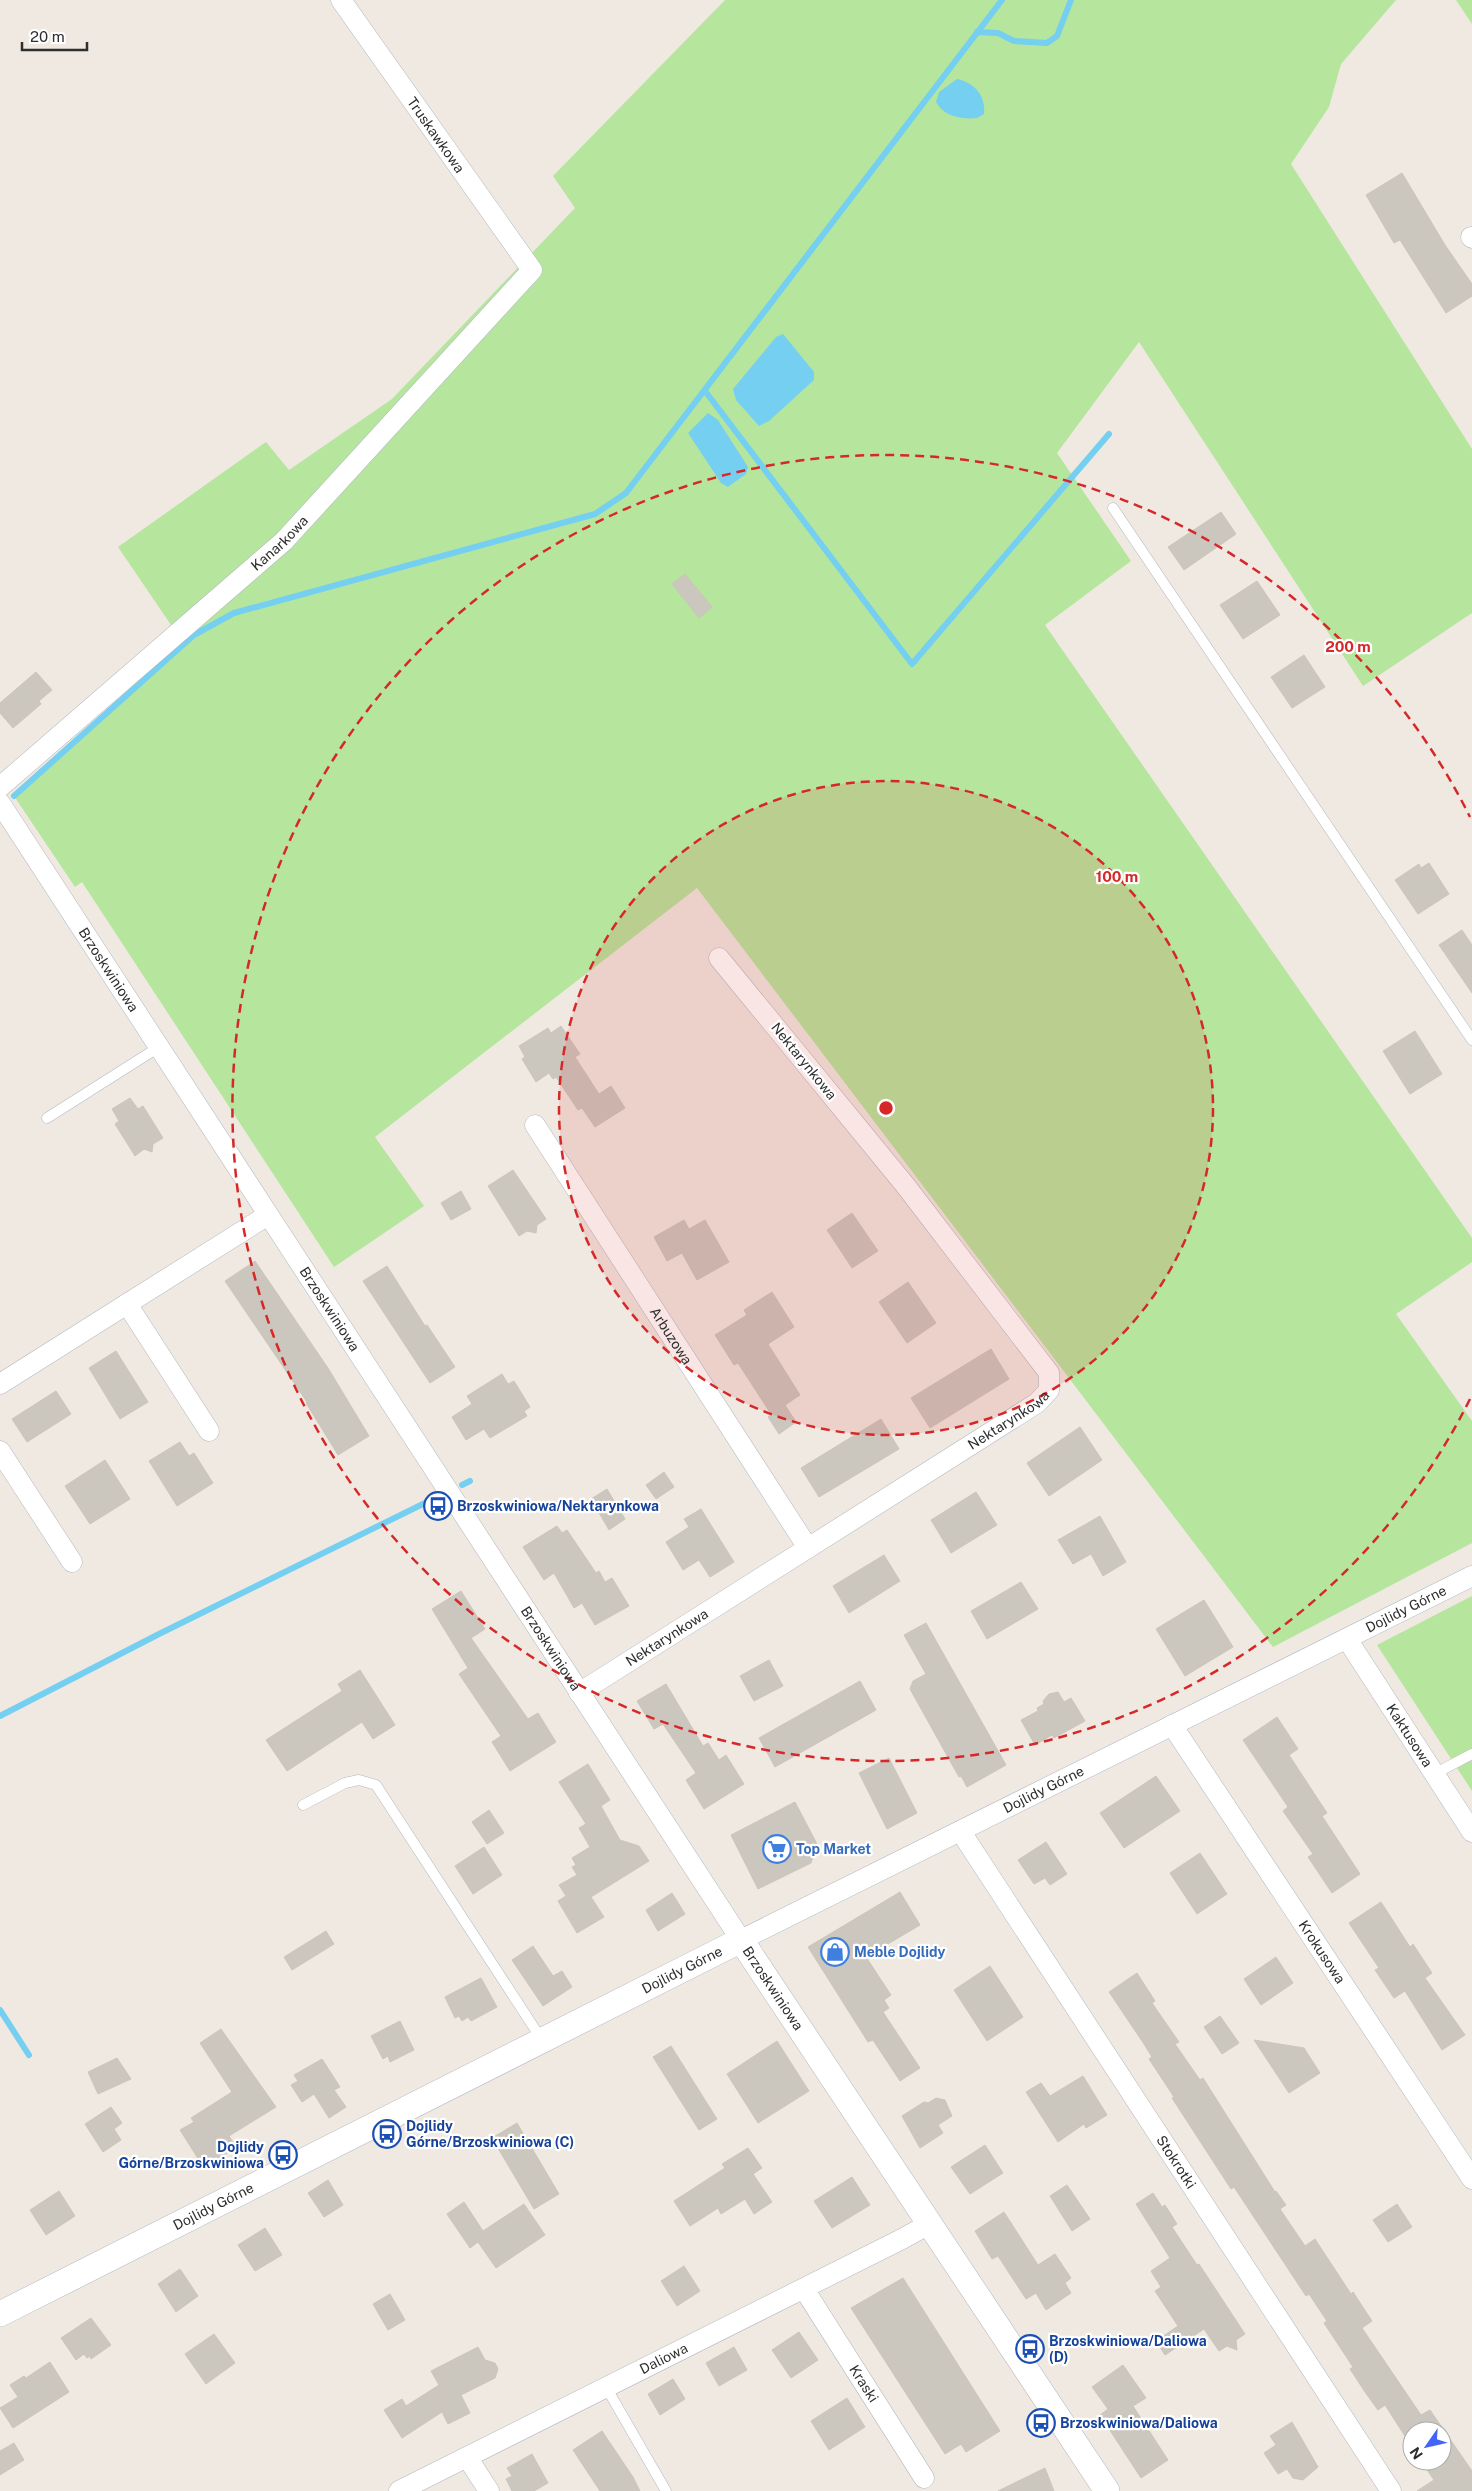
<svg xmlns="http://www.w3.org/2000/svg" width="1472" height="2491" font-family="'Public Sans',sans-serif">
	<rect width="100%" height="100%" fill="#efe9e1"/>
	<path fill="#b6e59e" d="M 725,0 L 1396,0 L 1341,64 L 1329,107 L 1291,164 L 1472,449 L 1472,613 L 1363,686 L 1139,342 L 1057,453 L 1131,561 L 1045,625 L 1472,1238 L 1472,1262 L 1396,1314 L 1472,1421 L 1472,1543 L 1273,1647 L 697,888 L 375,1137 L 424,1206 L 334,1267 L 82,882 L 75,887 L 14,796 L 184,644 L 118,547 L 266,442 L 289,470 L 392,399 L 575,208 L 553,176 Z
		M 1456,0 L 1472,0 L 1472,24 Z
		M 1472,1596 L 1472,1791 L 1377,1645 Z"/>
	<path fill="#75cff0" d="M 957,79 C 975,83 986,96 984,114 L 977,118 C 962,120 943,116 936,102 L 939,92 Z
		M 783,334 L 814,372 L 814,380 L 769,421 L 759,426 L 736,400 L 733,389 L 776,337 Z
		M 708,413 L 718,420 L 748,467 L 746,474 L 728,487 L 721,483 L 688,433 Z"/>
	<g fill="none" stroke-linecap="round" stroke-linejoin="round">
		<path stroke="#75cff0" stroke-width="6" d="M 977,32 L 998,33 L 1014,41 L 1047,43 L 1057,36 L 1071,0
			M 705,391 L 912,664 L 1109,434
			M 14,796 L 194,635 L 234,613 L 595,514 L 626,493 L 1002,0
			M 462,1485 L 470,1481
			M 0,1716 L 159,1634 L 429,1501
			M 0,2010 L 29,2055"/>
	</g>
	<path fill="#cbc7bf" stroke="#cbc5ba" d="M 1402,173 L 1445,245 L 1472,284 L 1472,296 L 1446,313 L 1400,240 L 1394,243 L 1366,195 Z
		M 1221,512 L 1236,534 L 1184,570 L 1168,547 Z
		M 685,574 L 712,607 L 699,618 L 672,584 Z
		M 1257,581 L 1280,615 L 1243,639 L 1220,605 Z
		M 1304,655 L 1325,687 L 1292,708 L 1271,677 Z
		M 36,672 L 52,690 L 39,701 L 41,704 L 13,728 L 0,713 L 0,703 Z
		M 1429,863 L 1449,894 L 1418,914 L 1395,880 L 1419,864 L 1421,868 Z
		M 1462,930 L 1472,945 L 1472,993 L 1439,945 Z
		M 561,1026 L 580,1054 L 575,1057 L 599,1094 L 611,1086 L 625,1108 L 595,1127 L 582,1108 L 578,1110 L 556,1077 L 553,1079 L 549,1073 L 536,1082 L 522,1059 L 525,1057 L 519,1046 L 548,1028 L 551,1033 Z
		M 1415,1031 L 1442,1074 L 1410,1094 L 1383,1051 Z
		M 130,1098 L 138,1109 L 143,1106 L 163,1138 L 153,1144 L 152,1152 L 144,1149 L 135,1156 L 115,1124 L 119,1121 L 112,1109 Z
		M 513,1170 L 546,1219 L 537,1225 L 536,1233 L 527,1231 L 519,1236 L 488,1186 Z
		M 461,1191 L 471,1209 L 451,1220 L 441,1203 Z
		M 852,1213 L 878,1251 L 852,1268 L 827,1230 Z
		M 684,1220 L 689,1229 L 705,1220 L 729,1262 L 697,1280 L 682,1253 L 667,1261 L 654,1237 Z
		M 255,1261 L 328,1368 L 369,1436 L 338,1455 L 306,1403 L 307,1402 L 225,1281 Z
		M 387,1266 L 425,1326 L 427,1325 L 455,1367 L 430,1383 L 363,1281 Z
		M 908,1282 L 936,1323 L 907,1343 L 879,1302 Z
		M 772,1292 L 794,1327 L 768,1344 L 800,1395 L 785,1405 L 796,1422 L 779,1434 L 768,1417 L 771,1414 L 738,1363 L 734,1365 L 715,1335 L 747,1315 L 744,1310 Z
		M 991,1349 L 1009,1379 L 930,1428 L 911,1398 Z
		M 116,1351 L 148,1402 L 120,1419 L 89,1368 Z
		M 502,1374 L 508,1384 L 514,1381 L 530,1407 L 524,1411 L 527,1416 L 490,1438 L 484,1429 L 466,1440 L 452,1417 L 472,1404 L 467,1396 Z
		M 56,1391 L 71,1414 L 27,1442 L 12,1419 Z
		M 881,1419 L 899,1449 L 819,1497 L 801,1468 Z
		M 1080,1427 L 1102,1460 L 1049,1496 L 1027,1463 Z
		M 180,1442 L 189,1456 L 194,1453 L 213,1483 L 177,1506 L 149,1461 Z
		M 105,1460 L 130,1499 L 90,1524 L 65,1486 Z
		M 664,1472 L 674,1487 L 656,1499 L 646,1485 Z
		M 607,1489 L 625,1519 L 609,1530 L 591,1499 Z
		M 976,1492 L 997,1525 L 951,1553 L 931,1520 Z
		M 701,1509 L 734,1562 L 710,1577 L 699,1560 L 683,1570 L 666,1542 L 689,1527 L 684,1519 Z
		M 1100,1516 L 1126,1562 L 1103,1576 L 1091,1554 L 1073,1564 L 1058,1540 Z
		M 557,1526 L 562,1533 L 567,1530 L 596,1573 L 599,1571 L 605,1582 L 612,1578 L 629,1606 L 595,1625 L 582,1603 L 574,1608 L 554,1573 L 544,1580 L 523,1547 Z
		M 884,1555 L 900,1581 L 849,1613 L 833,1586 Z
		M 1021,1582 L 1038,1609 L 987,1639 L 971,1611 Z
		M 461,1591 L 485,1629 L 471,1638 L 528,1719 L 538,1713 L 556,1742 L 510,1771 L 492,1742 L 501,1736 L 459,1674 L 468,1668 L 432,1609 Z
		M 1204,1600 L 1233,1647 L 1185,1676 L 1156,1629 Z
		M 926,1623 L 1006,1765 L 967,1787 L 961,1776 L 959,1777 L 910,1689 L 913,1681 L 926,1674 L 904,1635 Z
		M 769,1660 L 783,1686 L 754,1701 L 740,1676 Z
		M 360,1670 L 395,1725 L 373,1739 L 362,1722 L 287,1771 L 266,1740 L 342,1691 L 338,1684 Z
		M 860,1681 L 876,1710 L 775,1767 L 759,1738 Z
		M 666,1684 L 703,1746 L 708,1743 L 719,1760 L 726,1755 L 744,1784 L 704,1809 L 686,1780 L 696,1773 L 663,1724 L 654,1729 L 637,1701 Z
		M 1058,1692 L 1064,1702 L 1071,1698 L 1085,1721 L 1054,1738 L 1052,1735 L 1035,1745 L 1021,1720 L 1038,1711 L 1037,1708 L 1044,1704 L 1043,1701 L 1049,1694 Z
		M 1277,1717 L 1298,1749 L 1289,1755 L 1327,1813 L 1322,1816 L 1360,1874 L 1332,1893 L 1308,1857 L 1313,1854 L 1283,1811 L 1288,1807 L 1243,1740 Z
		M 889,1758 L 917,1813 L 887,1829 L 859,1773 Z
		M 588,1764 L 610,1800 L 601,1806 L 620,1840 L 639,1846 L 649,1861 L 591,1897 L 604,1917 L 577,1933 L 558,1901 L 566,1896 L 559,1885 L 577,1875 L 572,1867 L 576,1865 L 572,1858 L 590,1847 L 579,1828 L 586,1824 L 559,1782 Z
		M 1156,1776 L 1180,1811 L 1124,1848 L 1100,1813 Z
		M 795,1802 L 817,1844 L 811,1863 L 758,1889 L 731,1835 Z
		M 489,1810 L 504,1833 L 487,1844 L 472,1822 Z
		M 1046,1842 L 1067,1874 L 1050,1885 L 1045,1878 L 1034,1884 L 1018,1860 Z
		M 484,1847 L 502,1875 L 473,1894 L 455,1866 Z
		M 1200,1853 L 1227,1894 L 1197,1914 L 1170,1873 Z
		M 900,1892 L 920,1925 L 866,1957 L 891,1995 L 884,2000 L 889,2008 L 883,2012 L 920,2068 L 900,2081 L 873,2040 L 868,2042 L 808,1947 Z
		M 672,1893 L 685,1914 L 658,1931 L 646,1910 Z
		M 1381,1902 L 1410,1947 L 1413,1944 L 1432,1973 L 1425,1978 L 1465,2035 L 1442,2050 L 1405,1991 L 1394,1998 L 1375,1970 L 1379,1968 L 1349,1923 Z
		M 326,1931 L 334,1944 L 292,1970 L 284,1957 Z
		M 533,1946 L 553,1976 L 562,1971 L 572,1987 L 543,2006 L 512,1960 Z
		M 1276,1957 L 1293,1983 L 1261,2005 L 1244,1979 Z
		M 990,1966 L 1023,2017 L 987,2041 L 954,1990 Z
		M 1137,1973 L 1155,2001 L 1152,2003 L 1179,2042 L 1175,2044 L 1200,2080 L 1203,2078 L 1275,2192 L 1276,2191 L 1286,2205 L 1280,2209 L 1305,2246 L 1315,2239 L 1351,2294 L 1353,2292 L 1372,2321 L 1362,2328 L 1421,2415 L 1430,2410 L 1472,2471 L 1472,2491 L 1417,2491 L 1434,2480 L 1421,2461 L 1442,2461 L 1442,2431 L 1412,2431 L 1412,2447 L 1385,2405 L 1378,2410 L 1365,2392 L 1350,2369 L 1353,2367 L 1324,2323 L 1327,2321 L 1309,2294 L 1306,2296 L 1234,2187 L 1231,2189 L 1172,2098 L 1174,2097 L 1149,2059 L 1152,2057 L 1144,2044 L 1109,1992 Z
		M 481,1978 L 497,2007 L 471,2021 L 468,2017 L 462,2021 L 459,2016 L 455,2018 L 445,1997 Z
		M 1220,2016 L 1239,2043 L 1222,2054 L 1204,2027 Z
		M 400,2021 L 414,2050 L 390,2062 L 388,2056 L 383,2059 L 371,2036 Z
		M 221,2029 L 276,2107 L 229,2136 L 236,2147 L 204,2168 L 180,2130 L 194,2122 L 191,2118 L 232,2092 L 200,2043 Z
		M 1254,2040 L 1304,2048 L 1320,2073 L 1289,2093 Z
		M 777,2041 L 809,2091 L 758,2123 L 727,2074 Z
		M 671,2046 L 717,2119 L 699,2130 L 653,2057 Z
		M 117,2058 L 131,2079 L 98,2094 L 88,2072 Z
		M 322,2059 L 340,2087 L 334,2090 L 346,2107 L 329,2118 L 314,2094 L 302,2102 L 291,2085 L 298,2081 L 294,2075 Z
		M 1083,2076 L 1107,2115 L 1086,2128 L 1084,2124 L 1058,2142 L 1026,2092 L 1041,2083 L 1050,2096 Z
		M 936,2098 L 945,2100 L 952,2116 L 938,2125 L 943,2133 L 920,2148 L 902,2116 L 924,2102 L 928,2103 Z
		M 111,2107 L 122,2123 L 114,2129 L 121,2140 L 103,2152 L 85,2124 Z
		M 517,2123 L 559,2194 L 534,2209 L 492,2138 Z
		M 985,2145 L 1003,2173 L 970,2194 L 951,2167 Z
		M 748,2148 L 762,2168 L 753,2174 L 772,2202 L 754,2214 L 745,2199 L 721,2214 L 718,2208 L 690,2226 L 674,2201 L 725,2168 L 722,2164 Z
		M 852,2177 L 870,2205 L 832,2228 L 814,2201 Z
		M 328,2180 L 343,2205 L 324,2217 L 308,2193 Z
		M 1067,2185 L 1090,2219 L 1072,2231 L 1050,2196 Z
		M 59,2191 L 75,2216 L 46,2235 L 30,2210 Z
		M 1153,2193 L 1162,2207 L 1165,2205 L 1177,2224 L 1172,2227 L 1197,2265 L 1199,2264 L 1245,2334 L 1236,2340 L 1237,2350 L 1227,2346 L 1219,2351 L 1204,2329 L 1165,2355 L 1156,2341 L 1178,2326 L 1155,2291 L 1161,2287 L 1151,2271 L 1170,2258 L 1136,2204 Z
		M 464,2202 L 483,2231 L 524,2204 L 545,2235 L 496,2268 L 478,2242 L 470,2248 L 447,2214 Z
		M 1397,2204 L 1412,2227 L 1388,2242 L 1373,2220 Z
		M 1004,2212 L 1038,2265 L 1055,2254 L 1071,2278 L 1065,2283 L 1071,2293 L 1046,2310 L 1036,2293 L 1026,2299 L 998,2256 L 992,2259 L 975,2231 Z
		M 265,2228 L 282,2255 L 255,2271 L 238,2245 Z
		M 684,2266 L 700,2291 L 677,2306 L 661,2281 Z
		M 180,2269 L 198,2296 L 176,2312 L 158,2284 Z
		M 903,2278 L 1000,2431 L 966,2452 L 961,2444 L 945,2454 L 851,2308 Z
		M 390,2294 L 405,2320 L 388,2330 L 373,2304 Z
		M 91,2318 L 111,2345 L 91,2359 L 90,2356 L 87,2358 L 84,2354 L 76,2360 L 61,2338 Z
		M 799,2332 L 818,2360 L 791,2378 L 772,2350 Z
		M 214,2334 L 235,2363 L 206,2384 L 185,2354 Z
		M 478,2347 L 485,2360 L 495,2363 L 498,2369 L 495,2378 L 461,2395 L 470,2413 L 448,2424 L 442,2412 L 402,2438 L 384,2410 L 402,2399 L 406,2406 L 439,2385 L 431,2371 Z
		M 734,2347 L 747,2370 L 719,2386 L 706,2363 Z
		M 50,2362 L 69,2392 L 13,2428 L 0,2408 L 18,2397 L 10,2385 L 24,2376 L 26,2378 Z
		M 1123,2365 L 1146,2398 L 1133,2406 L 1168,2460 L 1141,2478 L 1100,2415 L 1108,2409 L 1092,2387 Z
		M 673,2379 L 685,2399 L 660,2415 L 648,2394 Z
		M 847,2398 L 865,2427 L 829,2450 L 811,2421 Z
		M 1292,2422 L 1318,2467 L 1303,2480 L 1293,2478 L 1287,2469 L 1278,2474 L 1264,2453 L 1276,2445 L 1270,2436 Z
		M 602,2431 L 633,2477 L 640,2491 L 600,2491 L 573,2450 Z
		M 14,2443 L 24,2460 L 0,2475 L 0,2451 Z
		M 532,2454 L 548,2483 L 534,2491 L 512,2491 L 506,2479 L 512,2476 L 507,2468 Z
		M 1045,2468 L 1054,2491 L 998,2491 Z"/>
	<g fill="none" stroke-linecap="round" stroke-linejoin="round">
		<defs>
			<path id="service" d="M 1113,508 L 1472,1040
				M 47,1118 L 159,1047
				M 1434,1774 L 1472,1754
				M 303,1805 L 345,1783 L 359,1780 L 376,1785 L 542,2040
				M 606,2387 L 666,2491"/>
			<g id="minor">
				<path d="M 1471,237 L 1472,238"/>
				<path id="s1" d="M 0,787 L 284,541 L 532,270 L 341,0"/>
				<path id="s2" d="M 0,803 L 741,1940 L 1472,1576"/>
				<path id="s3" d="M 535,1125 L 808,1548"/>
				<path d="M 127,1304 L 209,1431"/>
				<path d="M 0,1384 L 268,1215"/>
				<path d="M 0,1451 L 72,1562"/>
				<path id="s4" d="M 1347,1639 L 1472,1832"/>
				<path id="s5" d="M 579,1693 L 1037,1403 L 1049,1390 L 1049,1373 L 905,1185 L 719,958"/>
				<path id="s6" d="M 1172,1725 L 1472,2179"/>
				<path id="s7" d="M 961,1832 L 1391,2491"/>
				<path id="s8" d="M 804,2289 L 924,2478"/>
				<path d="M 467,2457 L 489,2491"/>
				<path id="s9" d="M 399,2491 L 902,2239 L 929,2224"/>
			</g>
			<g id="tertiary">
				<path id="s10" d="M 0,2314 L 741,1940 L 1107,2491"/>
			</g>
		</defs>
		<use href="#service" stroke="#b4b7c1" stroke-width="11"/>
		<use href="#minor" stroke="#b4b7c1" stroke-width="21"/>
		<use href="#tertiary" stroke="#b4b7c1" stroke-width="26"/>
		<use href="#service" stroke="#fff" stroke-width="10"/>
		<use href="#minor" stroke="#fff" stroke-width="20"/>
		<use href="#tertiary" stroke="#fff" stroke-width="25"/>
	</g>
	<circle cx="886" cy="1108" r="327" fill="#d62828" fill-opacity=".12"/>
	<g fill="none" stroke="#d62828" stroke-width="2.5" stroke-dasharray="9 6">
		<circle cx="886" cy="1108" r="327"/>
		<path d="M1470 1399A653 653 0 1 1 1470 817"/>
	</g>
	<defs>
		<symbol id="bus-ring" viewBox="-11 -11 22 22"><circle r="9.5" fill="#fff" stroke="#1a4fb4" stroke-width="1.5"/><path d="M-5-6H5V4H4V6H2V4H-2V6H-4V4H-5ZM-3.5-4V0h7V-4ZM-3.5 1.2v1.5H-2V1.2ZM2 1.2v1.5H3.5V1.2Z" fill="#1a4fb4"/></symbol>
		<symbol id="supermarket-ring" viewBox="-11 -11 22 22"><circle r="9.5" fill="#fff" stroke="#3f7fe0" stroke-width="1.5"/><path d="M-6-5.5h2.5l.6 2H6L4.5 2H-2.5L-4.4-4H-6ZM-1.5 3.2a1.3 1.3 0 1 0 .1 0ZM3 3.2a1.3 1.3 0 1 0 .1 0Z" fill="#3f7fe0"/></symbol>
		<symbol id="shop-ring" viewBox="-11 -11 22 22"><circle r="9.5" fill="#fff" stroke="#3f7fe0" stroke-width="1.5"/><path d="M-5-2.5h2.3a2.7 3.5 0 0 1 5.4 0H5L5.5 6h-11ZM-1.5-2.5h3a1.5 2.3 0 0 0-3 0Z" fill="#3f7fe0"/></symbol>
	</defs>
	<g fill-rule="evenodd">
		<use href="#bus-ring" x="422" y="1490" width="32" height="32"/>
		<use href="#supermarket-ring" x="761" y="1833" width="32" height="32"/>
		<use href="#shop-ring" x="819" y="1936" width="32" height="32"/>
		<use href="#bus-ring" x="371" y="2118" width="32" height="32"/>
		<use href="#bus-ring" x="267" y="2139" width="32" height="32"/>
		<use href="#bus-ring" x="1014" y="2333" width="32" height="32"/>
		<use href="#bus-ring" x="1025" y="2407" width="32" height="32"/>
	</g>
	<g text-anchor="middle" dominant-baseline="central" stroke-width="4.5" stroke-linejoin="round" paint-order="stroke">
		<g font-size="14" fill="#2e2e2e" stroke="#fff">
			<text transform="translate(436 135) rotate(55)">Truskawkowa</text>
			<text stroke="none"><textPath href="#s1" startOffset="371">Kanarkowa</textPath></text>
			<text stroke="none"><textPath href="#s2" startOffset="199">Brzoskwiniowa</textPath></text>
			<text transform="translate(804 1061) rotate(51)">Nektarynkowa</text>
			<text stroke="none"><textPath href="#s2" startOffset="604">Brzoskwiniowa</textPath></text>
			<text stroke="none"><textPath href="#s3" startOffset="251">Arbuzowa</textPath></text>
			<text stroke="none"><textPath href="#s5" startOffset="509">Nektarynkowa</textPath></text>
			<text stroke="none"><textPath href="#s2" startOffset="2100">Dojlidy Górne</textPath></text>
			<text stroke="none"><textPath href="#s5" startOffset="104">Nektarynkowa</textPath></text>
			<text stroke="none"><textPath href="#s2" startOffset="1009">Brzoskwiniowa</textPath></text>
			<text stroke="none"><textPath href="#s4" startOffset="115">Kaktusowa</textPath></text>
			<text stroke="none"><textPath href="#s2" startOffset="1695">Dojlidy Górne</textPath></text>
			<text stroke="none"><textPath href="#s6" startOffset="272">Krokusowa</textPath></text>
			<text stroke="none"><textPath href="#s10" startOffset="764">Dojlidy Górne</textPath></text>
			<text stroke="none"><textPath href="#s10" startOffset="888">Brzoskwiniowa</textPath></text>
			<text stroke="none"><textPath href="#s7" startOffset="394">Stokrotki</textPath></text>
			<text stroke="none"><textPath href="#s10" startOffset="239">Dojlidy Górne</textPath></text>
			<text stroke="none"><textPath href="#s9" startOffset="296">Daliowa</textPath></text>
			<text stroke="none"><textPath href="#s8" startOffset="112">Kraski</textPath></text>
		</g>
		<g font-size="14" font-weight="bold" fill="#164399" stroke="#fff" text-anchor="start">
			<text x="457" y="1506">Brzoskwiniowa/Nektarynkowa</text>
			<text x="406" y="2126">Dojlidy<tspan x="406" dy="16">Górne/Brzoskwiniowa (C)</tspan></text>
			<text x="264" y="2147" text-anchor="end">Dojlidy<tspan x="264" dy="16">Górne/Brzoskwiniowa</tspan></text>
			<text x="1049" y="2341">Brzoskwiniowa/Daliowa<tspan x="1049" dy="16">(D)</tspan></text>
			<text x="1060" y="2423">Brzoskwiniowa/Daliowa</text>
		</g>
		<g font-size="14" font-weight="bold" fill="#366cbe" stroke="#fff" text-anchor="start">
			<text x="796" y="1849">Top Market</text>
			<text x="854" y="1952">Meble Dojlidy</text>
		</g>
	</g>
	<circle cx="886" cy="1108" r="8" fill="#d62828" stroke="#fff" stroke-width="2.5"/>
	<g font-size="15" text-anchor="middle" font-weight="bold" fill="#d62828" stroke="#fff" stroke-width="4.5" stroke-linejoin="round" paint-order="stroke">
		<text x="1348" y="652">200 m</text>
		<text x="1117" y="882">100 m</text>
	</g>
	<g transform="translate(1427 2446) rotate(236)"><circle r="24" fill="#ffffff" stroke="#ababab"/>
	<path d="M0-4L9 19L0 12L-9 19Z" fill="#4264fb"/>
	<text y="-8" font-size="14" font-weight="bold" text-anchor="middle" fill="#2e2e2e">N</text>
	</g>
	<path d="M22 42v8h65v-8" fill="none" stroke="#2e2e2e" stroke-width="2.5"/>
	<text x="30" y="42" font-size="15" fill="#2e2e2e" stroke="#ffffff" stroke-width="4" paint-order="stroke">20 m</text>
</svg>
